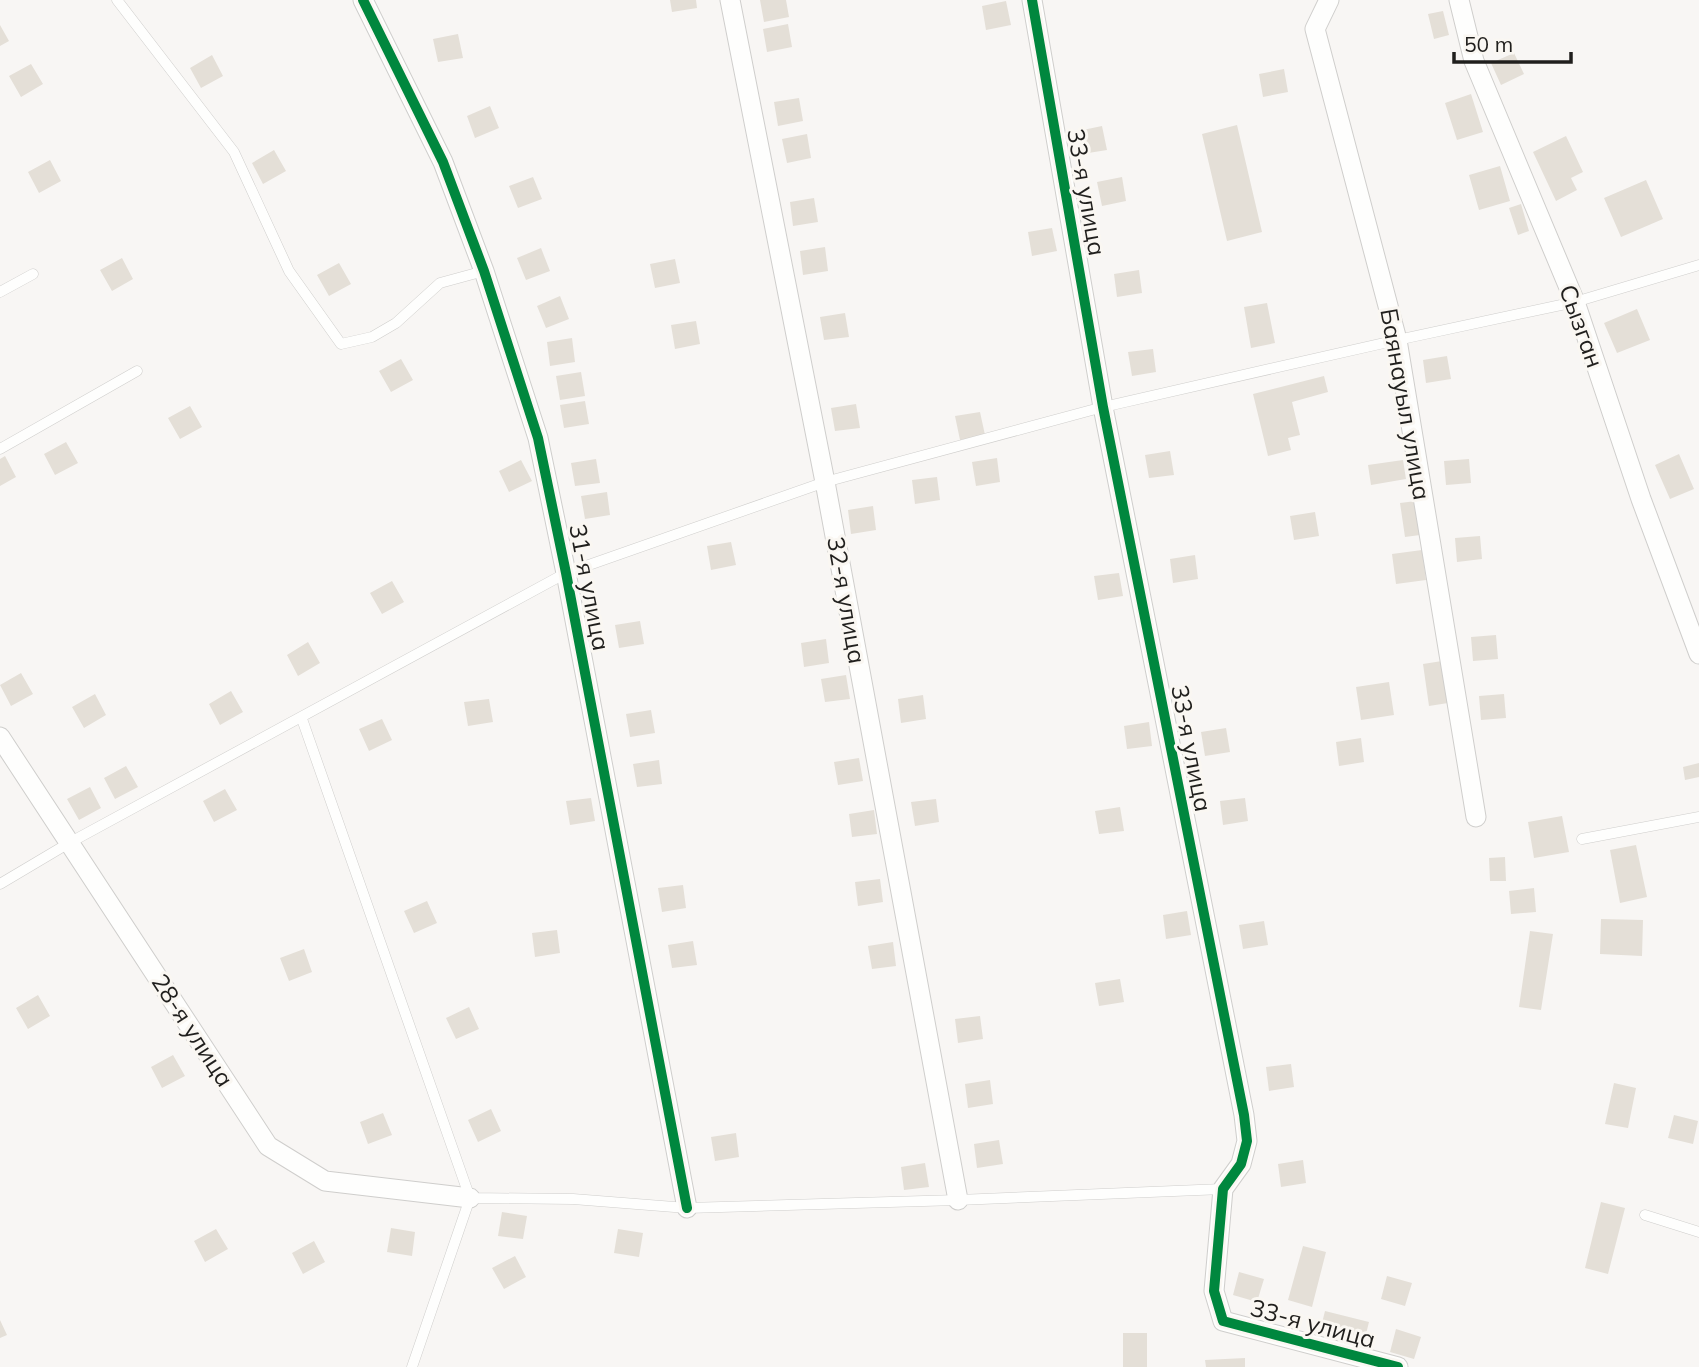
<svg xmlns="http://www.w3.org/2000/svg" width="1699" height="1367" font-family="Mulish,sans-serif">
	<rect width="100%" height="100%" fill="#f8f6f4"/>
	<path fill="#e4dfd7" d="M 670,0 L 696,0 L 697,8 L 672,12 Z
		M 760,0 L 786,0 L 789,17 L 764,22 Z
		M 1006,1 L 1011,25 L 986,30 L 982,6 Z
		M 1443,11 L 1449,35 L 1434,39 L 1428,14 Z
		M 788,24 L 792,47 L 767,52 L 763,29 Z
		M 0,25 L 9,41 L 0,46 Z
		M 458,34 L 463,58 L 438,62 L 433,39 Z
		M 1514,53 L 1524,74 L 1501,85 L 1491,63 Z
		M 212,55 L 223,76 L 201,88 L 190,68 Z
		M 31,64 L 43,84 L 21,97 L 9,76 Z
		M 1284,69 L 1288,92 L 1263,97 L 1259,74 Z
		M 1471,94 L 1483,132 L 1457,140 L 1445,103 Z
		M 799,98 L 803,121 L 778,126 L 774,102 Z
		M 490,106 L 499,128 L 475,138 L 467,116 Z
		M 1237,125 L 1262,232 L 1227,241 L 1202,134 Z
		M 1102,126 L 1107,150 L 1082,154 L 1078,131 Z
		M 807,134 L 811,158 L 787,163 L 782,139 Z
		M 1566,136 L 1583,172 L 1571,178 L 1577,190 L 1556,201 L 1533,152 Z
		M 274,150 L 286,171 L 263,184 L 252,163 Z
		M 50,160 L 61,181 L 39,193 L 28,172 Z
		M 1500,166 L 1510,201 L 1479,210 L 1469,175 Z
		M 533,177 L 542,199 L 518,208 L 509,186 Z
		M 1122,177 L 1126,201 L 1102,206 L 1097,182 Z
		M 1646,180 L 1663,219 L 1621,237 L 1604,198 Z
		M 814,198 L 818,222 L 793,226 L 790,202 Z
		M 1521,204 L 1529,231 L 1518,235 L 1509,208 Z
		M 1052,228 L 1057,251 L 1032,256 L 1028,232 Z
		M 825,247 L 828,271 L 803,275 L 800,251 Z
		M 541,248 L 550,271 L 526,280 L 517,258 Z
		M 122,258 L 133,279 L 112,291 L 100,270 Z
		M 675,259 L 680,283 L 655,288 L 650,264 Z
		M 339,263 L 351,284 L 329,296 L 317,275 Z
		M 1139,270 L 1142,293 L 1117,297 L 1114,274 Z
		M 560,296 L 569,319 L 546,328 L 537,306 Z
		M 1267,303 L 1275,343 L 1251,348 L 1244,307 Z
		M 1637,309 L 1650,340 L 1617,353 L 1604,323 Z
		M 845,313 L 849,337 L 824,340 L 820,317 Z
		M 696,321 L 700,344 L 675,349 L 671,325 Z
		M 572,338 L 575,362 L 550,366 L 547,342 Z
		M 1153,349 L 1156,372 L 1132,376 L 1128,352 Z
		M 1447,356 L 1451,379 L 1426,383 L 1423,360 Z
		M 401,359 L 413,380 L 391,392 L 379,371 Z
		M 581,372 L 585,396 L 560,400 L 556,376 Z
		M 1324,376 L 1328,392 L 1292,402 L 1300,435 L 1288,438 L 1291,450 L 1268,456 L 1253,394 Z
		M 585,401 L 589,424 L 564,428 L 560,405 Z
		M 856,404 L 860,428 L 835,431 L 831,408 Z
		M 190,406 L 202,427 L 180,439 L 168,418 Z
		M 980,412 L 985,435 L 960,440 L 955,416 Z
		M 66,442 L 78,463 L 55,475 L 44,454 Z
		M 1170,451 L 1174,475 L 1149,478 L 1145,455 Z
		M 1679,454 L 1694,489 L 1670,499 L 1655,465 Z
		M 5,456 L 16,477 L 0,486 L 0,459 Z
		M 997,458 L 1000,482 L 976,486 L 972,462 Z
		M 596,459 L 600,483 L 575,486 L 571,463 Z
		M 1469,459 L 1471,483 L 1446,485 L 1444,461 Z
		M 521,460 L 532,481 L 509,492 L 499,471 Z
		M 1403,460 L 1406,479 L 1371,485 L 1368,465 Z
		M 937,477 L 940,500 L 915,504 L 912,480 Z
		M 607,492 L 610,515 L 585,519 L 581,496 Z
		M 1416,501 L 1420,535 L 1405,537 L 1400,503 Z
		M 873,506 L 876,530 L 851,534 L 848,510 Z
		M 1315,512 L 1319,536 L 1294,540 L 1290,516 Z
		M 1480,536 L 1482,559 L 1457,562 L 1455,538 Z
		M 731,542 L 736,565 L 711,570 L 707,546 Z
		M 1422,550 L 1426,580 L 1396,584 L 1392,554 Z
		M 1195,555 L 1198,579 L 1173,583 L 1170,559 Z
		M 1119,573 L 1123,596 L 1098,600 L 1094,576 Z
		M 392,581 L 404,602 L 382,614 L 370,593 Z
		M 640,621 L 644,644 L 619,648 L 615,625 Z
		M 1496,635 L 1498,659 L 1473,661 L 1471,637 Z
		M 826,639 L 829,663 L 804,667 L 801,643 Z
		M 308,642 L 320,663 L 298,676 L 287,655 Z
		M 1442,661 L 1448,703 L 1429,706 L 1423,664 Z
		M 21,673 L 33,694 L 11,706 L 0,685 Z
		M 846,675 L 850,699 L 825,702 L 821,679 Z
		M 1389,682 L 1394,715 L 1361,720 L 1356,687 Z
		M 231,691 L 243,712 L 220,725 L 209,704 Z
		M 95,694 L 106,715 L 84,728 L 72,707 Z
		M 1504,694 L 1506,718 L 1481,720 L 1479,696 Z
		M 923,695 L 926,719 L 901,723 L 898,699 Z
		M 489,699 L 493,722 L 468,726 L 464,702 Z
		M 651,710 L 655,733 L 630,737 L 626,714 Z
		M 382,719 L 392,740 L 369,751 L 359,729 Z
		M 1149,722 L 1152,746 L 1127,749 L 1124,726 Z
		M 1226,728 L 1230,752 L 1205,756 L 1201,732 Z
		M 1361,738 L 1364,762 L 1339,766 L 1336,742 Z
		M 859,758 L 863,781 L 838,785 L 834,762 Z
		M 659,760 L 662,784 L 637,787 L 633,764 Z
		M 1699,763 L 1699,777 L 1685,780 L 1683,767 Z
		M 126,766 L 138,787 L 115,799 L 104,778 Z
		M 90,787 L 101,808 L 79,820 L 67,799 Z
		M 225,789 L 237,810 L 214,822 L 203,801 Z
		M 591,798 L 595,821 L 570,825 L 566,801 Z
		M 1245,798 L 1248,821 L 1223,825 L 1220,801 Z
		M 936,799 L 939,822 L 915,826 L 911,802 Z
		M 1120,807 L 1124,831 L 1099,834 L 1095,811 Z
		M 874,810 L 877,834 L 852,837 L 849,814 Z
		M 1562,816 L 1569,852 L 1534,858 L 1528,822 Z
		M 1636,845 L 1647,897 L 1620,903 L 1610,850 Z
		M 1505,857 L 1506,881 L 1490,881 L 1489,858 Z
		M 880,879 L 883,902 L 858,906 L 855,882 Z
		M 683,885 L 686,908 L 662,912 L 658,888 Z
		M 1534,888 L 1536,912 L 1511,914 L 1509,891 Z
		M 427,901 L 437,923 L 414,933 L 404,911 Z
		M 1187,911 L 1191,935 L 1166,939 L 1163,915 Z
		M 1601,919 L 1643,920 L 1642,956 L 1600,954 Z
		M 1264,921 L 1268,945 L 1243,949 L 1239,925 Z
		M 557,930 L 560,953 L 535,957 L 532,933 Z
		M 1530,931 L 1553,934 L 1541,1010 L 1519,1007 Z
		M 693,941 L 697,965 L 672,968 L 668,945 Z
		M 893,942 L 896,966 L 872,969 L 868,946 Z
		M 304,949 L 312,972 L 289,981 L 280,958 Z
		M 1120,979 L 1124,1002 L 1099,1006 L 1095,983 Z
		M 38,995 L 50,1016 L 28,1029 L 16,1008 Z
		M 469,1007 L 479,1029 L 456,1039 L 446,1018 Z
		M 980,1016 L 983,1039 L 958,1043 L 955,1019 Z
		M 173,1055 L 185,1076 L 162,1088 L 151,1067 Z
		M 1291,1064 L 1294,1087 L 1269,1091 L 1266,1067 Z
		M 990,1080 L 993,1104 L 968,1108 L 965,1084 Z
		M 1614,1083 L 1636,1088 L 1628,1128 L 1605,1124 Z
		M 491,1109 L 501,1131 L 478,1142 L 468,1120 Z
		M 383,1113 L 392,1135 L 368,1144 L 360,1122 Z
		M 1674,1115 L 1698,1121 L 1693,1144 L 1668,1138 Z
		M 736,1133 L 739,1157 L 715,1161 L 711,1137 Z
		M 999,1140 L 1003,1164 L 977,1168 L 974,1144 Z
		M 1303,1160 L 1306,1183 L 1281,1187 L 1278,1164 Z
		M 925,1163 L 929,1187 L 904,1190 L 901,1167 Z
		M 1601,1202 L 1625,1208 L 1608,1274 L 1585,1268 Z
		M 502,1212 L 527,1216 L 523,1239 L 498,1236 Z
		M 391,1228 L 415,1232 L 412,1256 L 387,1252 Z
		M 216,1229 L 228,1249 L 205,1262 L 194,1241 Z
		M 618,1229 L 643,1233 L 639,1257 L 614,1253 Z
		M 314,1241 L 325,1262 L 303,1274 L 292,1253 Z
		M 1303,1246 L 1326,1252 L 1312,1307 L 1288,1300 Z
		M 515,1256 L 526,1277 L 504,1289 L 492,1268 Z
		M 1239,1272 L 1264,1279 L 1257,1302 L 1233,1295 Z
		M 1387,1276 L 1412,1283 L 1405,1306 L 1381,1299 Z
		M 1325,1311 L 1369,1322 L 1365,1338 L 1321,1327 Z
		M 0,1320 L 7,1335 L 0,1338 Z
		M 1396,1329 L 1421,1337 L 1414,1359 L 1390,1352 Z
		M 1123,1333 L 1147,1333 L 1147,1367 L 1123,1367 Z
		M 1245,1358 L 1245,1367 L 1206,1367 L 1205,1360 Z"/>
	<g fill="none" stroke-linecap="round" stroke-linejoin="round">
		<defs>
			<path id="service" d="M 117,0 L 234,152 L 289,271 L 341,344 L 372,337 L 396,323 L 440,283 L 484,271
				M 0,292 L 33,274
				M 0,449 L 137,371
				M 302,719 L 470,1198 L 412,1367
				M 1582,839 L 1699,817
				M 0,884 L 69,843 L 566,573 L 825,482 L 1103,407 L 1397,340 L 1575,302 L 1699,265
				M 470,1198 L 573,1199 L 687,1208 L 958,1200 L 1223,1189
				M 1645,1215 L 1699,1232"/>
			<path id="minor" d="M 363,0 L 443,162 L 484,271 L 538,438 L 566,573 L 687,1208
				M 730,0 L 825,482 L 958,1200
				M 1032,0 L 1103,407 L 1244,1115 L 1247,1141 L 1241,1164 L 1223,1189 L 1214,1291 L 1223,1321 L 1398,1367
				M 1329,0 L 1315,29 L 1397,340 L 1476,817
				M 1459,0 L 1474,61 L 1575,302 L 1641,499 L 1699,654
				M 0,737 L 268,1146 L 325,1181 L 470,1198"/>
		</defs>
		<use href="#service" stroke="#cfcecc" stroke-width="11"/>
		<use href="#minor" stroke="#cfcecc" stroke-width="21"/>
		<use href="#service" stroke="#fefefd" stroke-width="10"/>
		<use href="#minor" stroke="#fefefd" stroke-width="19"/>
		<defs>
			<path id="cycleway" d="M 363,0 L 443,162 L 484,271 L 538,438 L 566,573 L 687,1208
				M 1032,0 L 1103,407 L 1244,1115 L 1247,1141 L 1241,1164 L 1223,1189 L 1214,1291 L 1223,1321 L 1398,1367"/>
		</defs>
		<use href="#cycleway" stroke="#faf7f2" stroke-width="15"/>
		<use href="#cycleway" stroke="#00873e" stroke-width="10"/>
	</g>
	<g text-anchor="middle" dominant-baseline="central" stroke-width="6" stroke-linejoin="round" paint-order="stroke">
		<g font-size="24" fill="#201f1d" stroke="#faf7f2">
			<text transform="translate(1087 192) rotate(80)">33-я улица</text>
			<text transform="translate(1582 326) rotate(70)">Сызган</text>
			<text transform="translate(1406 404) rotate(80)">Баянауыл улица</text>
			<text transform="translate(590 587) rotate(79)">31-я улица</text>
			<text transform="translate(847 600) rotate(80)">32-я улица</text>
			<text transform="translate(1192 748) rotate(79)">33-я улица</text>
			<text transform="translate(193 1030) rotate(57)">28-я улица</text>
			<text transform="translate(1313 1323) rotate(15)">33-я улица</text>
		</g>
	</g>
	<path d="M1454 52v10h117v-10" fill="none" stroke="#201f1d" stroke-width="3.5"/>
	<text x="1464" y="52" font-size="21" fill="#201f1d" stroke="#faf7f2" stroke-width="5" paint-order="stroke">50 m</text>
</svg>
